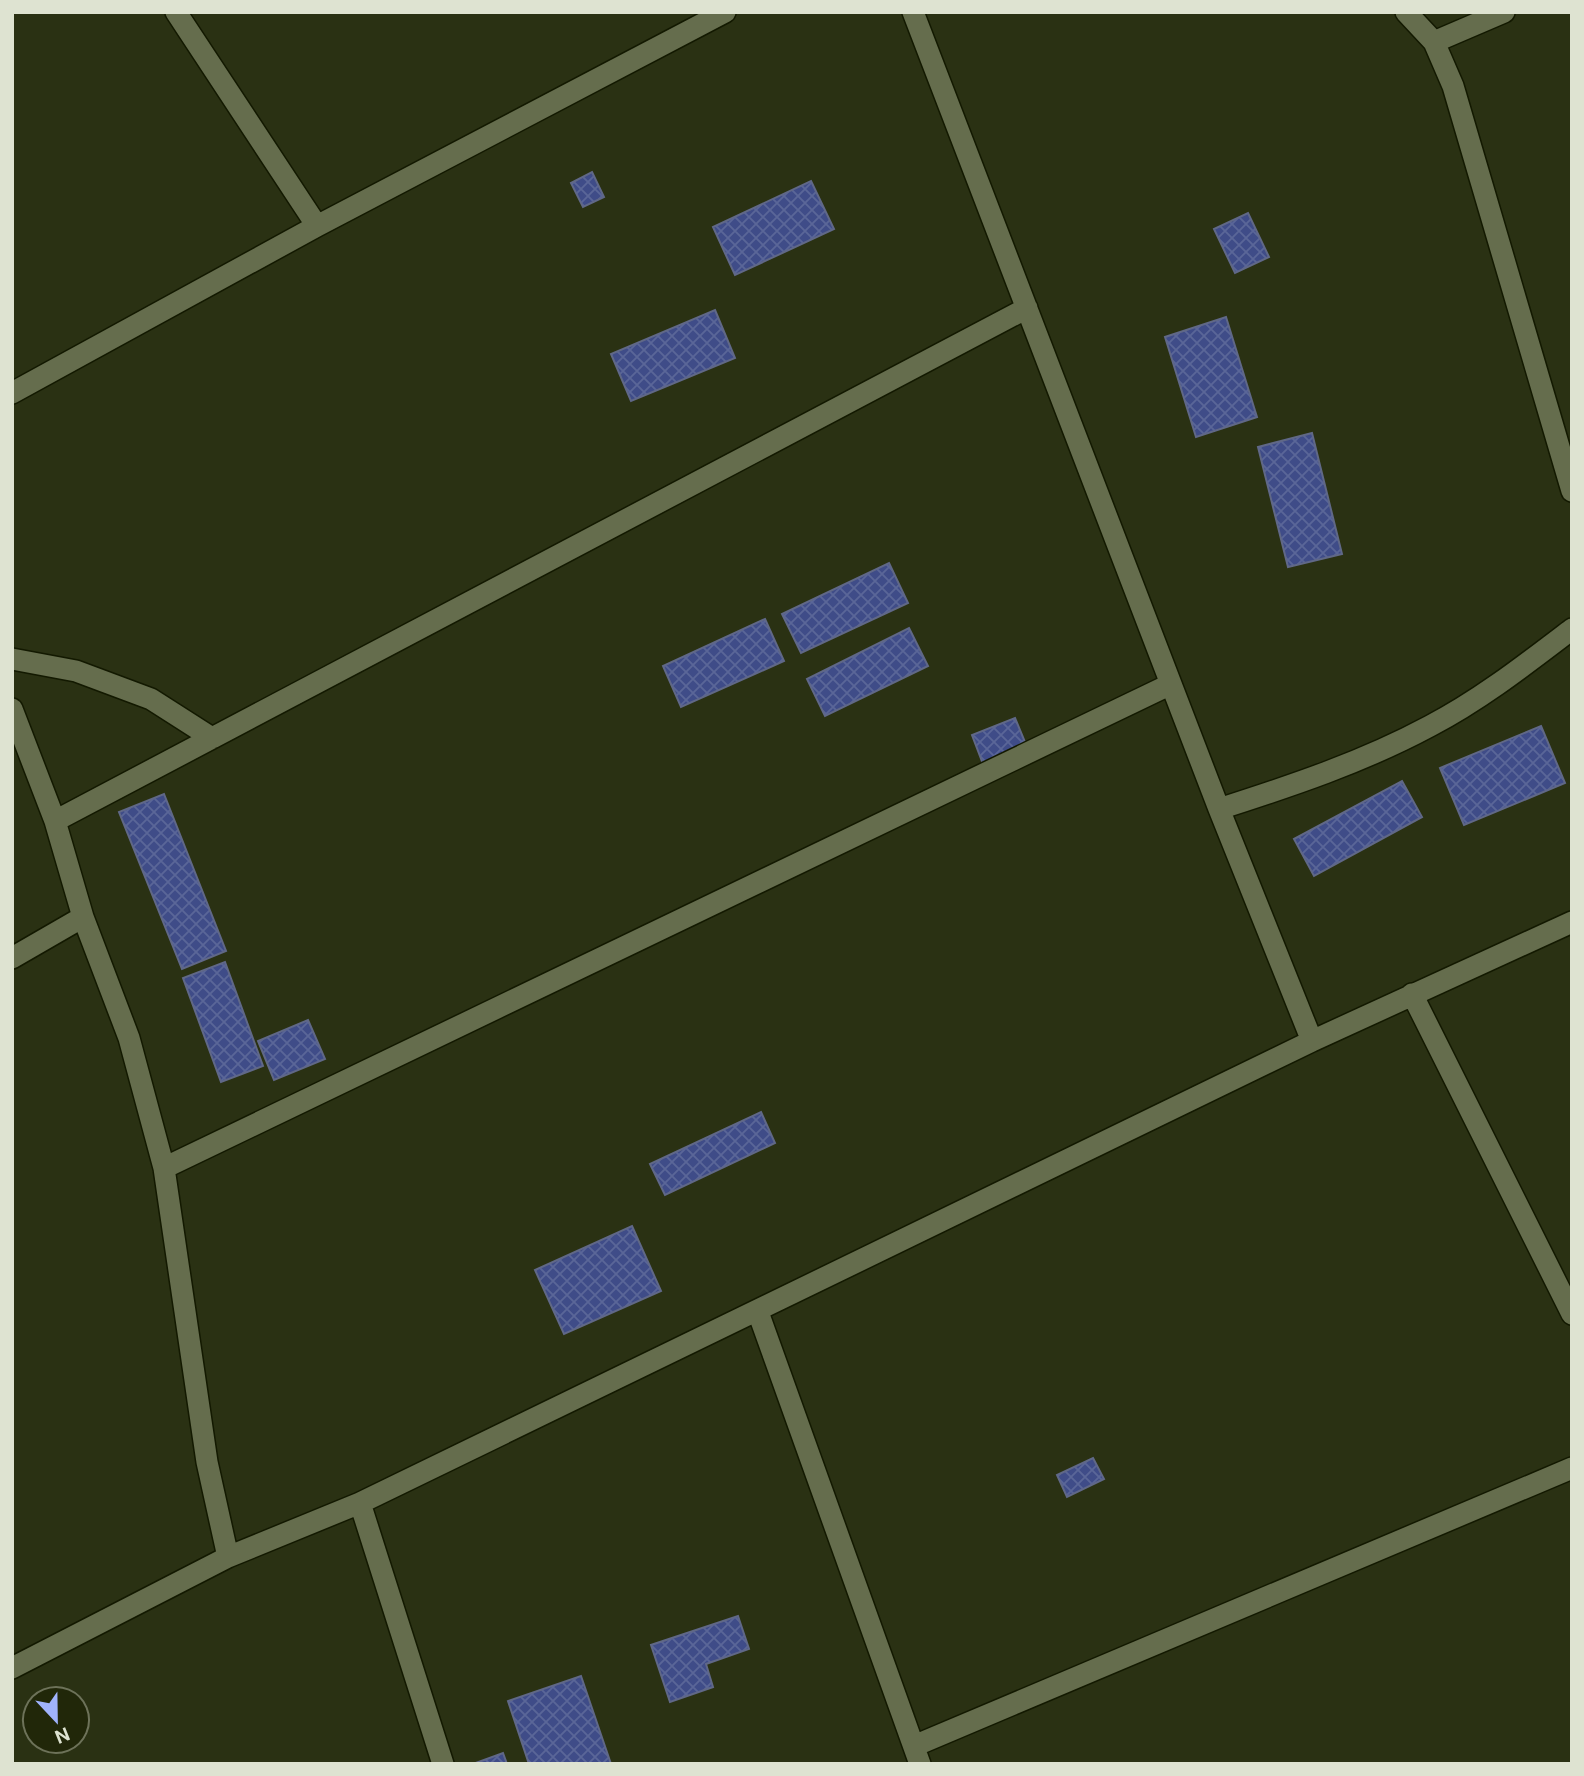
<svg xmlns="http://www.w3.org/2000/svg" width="1584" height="1776" font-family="'DM Sans',sans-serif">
	<defs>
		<pattern id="building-cross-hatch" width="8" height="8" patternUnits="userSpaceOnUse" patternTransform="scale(1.75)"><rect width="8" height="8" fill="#3f4c88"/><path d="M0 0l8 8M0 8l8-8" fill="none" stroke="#5a6698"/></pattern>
	</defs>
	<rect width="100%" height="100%" fill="#2a3113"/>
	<path fill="url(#building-cross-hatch)" stroke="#606887" stroke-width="2" d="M 592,172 L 604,197 L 583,207 L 571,183 Z
		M 811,181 L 834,229 L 735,275 L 713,227 Z
		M 1248,213 L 1269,257 L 1235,273 L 1214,229 Z
		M 715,310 L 735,358 L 631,401 L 611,354 Z
		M 1226,317 L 1257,417 L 1196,437 L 1165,337 Z
		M 1312,433 L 1342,554 L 1288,567 L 1258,447 Z
		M 889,563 L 908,603 L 801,653 L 782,614 Z
		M 765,619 L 784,661 L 681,707 L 663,666 Z
		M 909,628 L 928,666 L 825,716 L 807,679 Z
		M 1015,718 L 1027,747 L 983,764 L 972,735 Z
		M 1541,726 L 1565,783 L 1464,825 L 1440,768 Z
		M 1402,781 L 1422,817 L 1314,876 L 1294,839 Z
		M 164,794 L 226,951 L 182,969 L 119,812 Z
		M 225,962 L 263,1066 L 221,1082 L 183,978 Z
		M 308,1020 L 325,1059 L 274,1080 L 258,1041 Z
		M 761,1112 L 775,1143 L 665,1195 L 650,1164 Z
		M 632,1226 L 661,1291 L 564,1334 L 535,1270 Z
		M 1093,1458 L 1104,1479 L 1067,1497 L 1057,1475 Z
		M 738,1616 L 749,1649 L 706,1664 L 713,1687 L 670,1702 L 651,1645 Z
		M 581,1676 L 611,1764 L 529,1764 L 508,1701 Z
		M 503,1753 L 507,1764 L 473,1764 Z"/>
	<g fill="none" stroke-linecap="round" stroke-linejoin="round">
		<defs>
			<path id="minor" d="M 176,12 L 317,226
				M 913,12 L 1219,809 L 1312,1041
				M 1406,12 L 1434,42
				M 1504,12 L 1434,42 L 1453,86 L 1572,491
				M 12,393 L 317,226 L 725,12
				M 12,659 L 76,671 L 151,699 L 212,738
				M 12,709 L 55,821 L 83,917 L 129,1038 L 164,1168 L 207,1462 L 228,1557
				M 1219,809 C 1291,786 1363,762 1430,726 C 1480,700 1526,664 1572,629
				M 55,821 L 1027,308
				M 12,958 L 83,917
				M 1412,994 L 1572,1314
				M 164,1168 L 1171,684
				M 758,1312 L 920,1764
				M 360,1503 L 443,1764
				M 12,1668 L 228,1557 L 360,1503 L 1312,1041 L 1572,922
				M 914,1746 L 1572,1468"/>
		</defs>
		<use href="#minor" stroke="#131900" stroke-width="24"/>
		<use href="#minor" stroke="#656d4d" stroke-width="21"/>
	</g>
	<rect width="1584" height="1776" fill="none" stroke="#dee3d1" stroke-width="28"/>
	<g transform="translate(56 1720) rotate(158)"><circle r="33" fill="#212709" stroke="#6d7259" stroke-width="2"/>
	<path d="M0-5L12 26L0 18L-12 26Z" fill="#a0b3fd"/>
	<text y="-10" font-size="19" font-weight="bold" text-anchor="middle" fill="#dee3d1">N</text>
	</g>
</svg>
